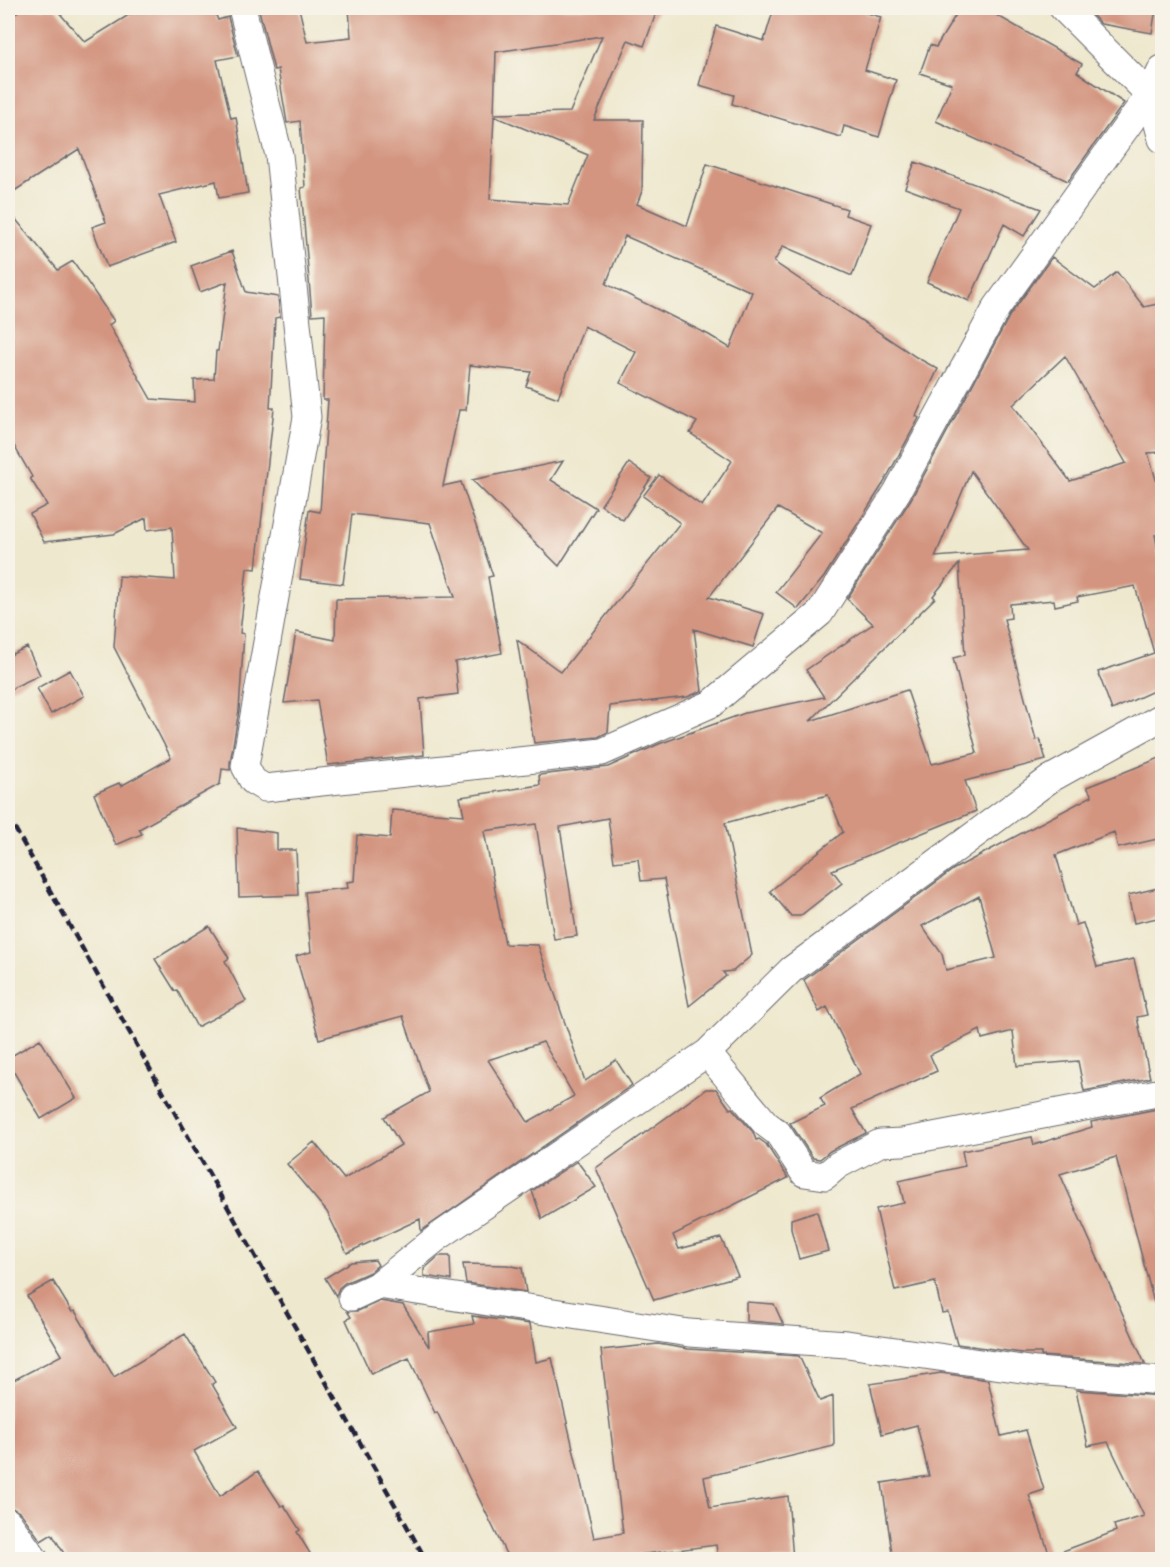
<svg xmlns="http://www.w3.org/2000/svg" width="1170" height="1567" font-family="'IM FELL Great Primer',serif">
	<rect width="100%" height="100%" fill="#f7f3e8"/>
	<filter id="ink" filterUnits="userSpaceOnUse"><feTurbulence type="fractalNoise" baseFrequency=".0167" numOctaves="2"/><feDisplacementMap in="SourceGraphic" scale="12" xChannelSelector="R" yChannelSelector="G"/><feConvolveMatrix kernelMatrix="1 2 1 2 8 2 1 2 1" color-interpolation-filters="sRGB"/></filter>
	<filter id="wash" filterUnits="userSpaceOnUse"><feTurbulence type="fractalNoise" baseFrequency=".008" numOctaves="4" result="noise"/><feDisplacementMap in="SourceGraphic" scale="24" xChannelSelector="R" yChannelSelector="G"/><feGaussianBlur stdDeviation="1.35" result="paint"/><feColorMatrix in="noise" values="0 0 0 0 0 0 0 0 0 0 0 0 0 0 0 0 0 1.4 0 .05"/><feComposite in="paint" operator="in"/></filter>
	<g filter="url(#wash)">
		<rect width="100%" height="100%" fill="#eee8ce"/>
		<g id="blocks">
			<path fill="#d39580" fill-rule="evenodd" d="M 22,8 L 55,8 L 85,42 L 140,8 L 213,8 L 218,20 L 228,17 L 238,56 L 217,60 L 231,118 L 236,117 L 248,193 L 219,198 L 216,181 L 159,195 L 176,242 L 107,267 L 92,227 L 106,222 L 79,149 L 8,195 L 8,20 Z
				M 270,8 L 299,8 L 307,42 L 351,37 L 349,8 L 658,8 L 644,46 L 628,40 L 594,120 L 643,120 L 642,191 L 637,204 L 687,226 L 707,164 L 847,209 L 845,215 L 871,224 L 852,276 L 783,246 L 774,262 L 916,357 L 938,369 L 916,416 L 919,418 L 883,484 L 824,577 L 798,609 L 776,592 L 822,533 L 778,508 L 709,597 L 764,614 L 753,647 L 694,629 L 702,691 L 687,697 L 610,706 L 608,732 L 598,737 L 534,743 L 517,640 L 561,672 L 680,523 L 643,496 L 659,475 L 702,506 L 732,461 L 690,433 L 697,422 L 620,383 L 636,352 L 584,326 L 558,398 L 526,386 L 531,372 L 470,365 L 466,410 L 459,410 L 443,486 L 461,482 L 493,576 L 488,577 L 502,653 L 455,662 L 458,694 L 420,699 L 424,755 L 328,765 L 317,700 L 284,703 L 296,632 L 335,640 L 336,599 L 455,597 L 430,523 L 352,514 L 343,584 L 300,579 L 309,510 L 320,512 L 328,400 L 323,400 L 325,314 L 312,315 L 301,188 L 305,187 L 300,121 L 287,123 L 278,69 L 274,70 L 259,10 ZM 602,36 L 570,112 L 494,114 L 496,52 ZM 494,116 L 588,155 L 568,205 L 490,199 ZM 625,236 L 752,292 L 730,348 L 709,335 L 606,284 Z
				M 774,8 L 867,8 L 866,13 L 881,17 L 865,70 L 896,80 L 879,137 L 844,126 L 841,137 L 732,104 L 734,95 L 699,85 L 716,26 L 764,41 Z
				M 960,8 L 984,8 L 1082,64 L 1077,72 L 1124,103 L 1068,181 L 936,121 L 952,84 L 920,73 L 930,45 L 936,47 Z
				M 1085,8 L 1156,8 L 1152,33 L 1101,24 Z
				M 915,162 L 1041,209 L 1024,236 L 1004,224 L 969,301 L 927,282 L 959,208 L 905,188 Z
				M 8,210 L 58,270 L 73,261 L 114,321 L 109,325 L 151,399 L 195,402 L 194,380 L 214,379 L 216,351 L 218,351 L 227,282 L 200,292 L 191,266 L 232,251 L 246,292 L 278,297 L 280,317 L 275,318 L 270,408 L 274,408 L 256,569 L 247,568 L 240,633 L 244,634 L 239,710 L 230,763 L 230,770 L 222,769 L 220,784 L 139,829 L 142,834 L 116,845 L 94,794 L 119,783 L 121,786 L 171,758 L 114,647 L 119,576 L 175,580 L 172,527 L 147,530 L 146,518 L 114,534 L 44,542 L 30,514 L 47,505 L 30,478 L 32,477 L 8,435 Z
				M 1052,257 L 1095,289 L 1117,272 L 1144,307 L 1162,303 L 1162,452 L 1148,453 L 1162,499 L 1162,534 L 1155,535 L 1162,572 L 1162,687 L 1112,710 L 1098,672 L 1154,653 L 1135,586 L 1077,597 L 1078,601 L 1055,606 L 1054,600 L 1010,604 L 1011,618 L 1004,619 L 1036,740 L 1040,739 L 1046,760 L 965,781 L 976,811 L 832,870 L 842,883 L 800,916 L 791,916 L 770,891 L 843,832 L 828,795 L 725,823 L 752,955 L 733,971 L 723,972 L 726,976 L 689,1006 L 664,879 L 641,881 L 638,859 L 614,862 L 608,818 L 560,827 L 577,936 L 554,939 L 536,824 L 484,831 L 505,944 L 538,945 L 585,1081 L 616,1060 L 632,1085 L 421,1231 L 420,1219 L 347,1253 L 327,1212 L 287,1164 L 314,1142 L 344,1179 L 401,1145 L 384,1117 L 429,1092 L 403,1016 L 319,1039 L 296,956 L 311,952 L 305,892 L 348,888 L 347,882 L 354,881 L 357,835 L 390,838 L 392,810 L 464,815 L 460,797 L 540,785 L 539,775 L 608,767 L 659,744 L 745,713 L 824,697 L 806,670 L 873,624 L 847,599 L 911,499 L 1010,315 ZM 1065,356 L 1126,463 L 1070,481 L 1013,405 ZM 971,471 L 1028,550 L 935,557 ZM 959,564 L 965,655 L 953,658 L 977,753 L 932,764 L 907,690 L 810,721 L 935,598 L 933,596 ZM 543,1042 L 574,1096 L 528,1122 L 488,1060 Z
				M 563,461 L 551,480 L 596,508 L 559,566 L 472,480 Z
				M 629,463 L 651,478 L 623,520 L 601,505 Z
				M 27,647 L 40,675 L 8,690 L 8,656 Z
				M 70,670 L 84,696 L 51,714 L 37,688 Z
				M 1162,757 L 1162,838 L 1118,848 L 1114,832 L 1056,855 L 1076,925 L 1083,923 L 1097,967 L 1134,959 L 1147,1015 L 1137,1017 L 1150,1078 L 1084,1091 L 1078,1061 L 1017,1066 L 1013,1031 L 982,1039 L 980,1030 L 930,1055 L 937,1071 L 852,1109 L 866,1133 L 830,1151 L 820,1159 L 813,1158 L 790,1123 L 825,1106 L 820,1098 L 860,1074 L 827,1007 L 819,1012 L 804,980 L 954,869 L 1092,796 L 1087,787 ZM 979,896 L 996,958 L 946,970 L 942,954 L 922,926 Z
				M 237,828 L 277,833 L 277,850 L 296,850 L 298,895 L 239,897 Z
				M 1162,887 L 1162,917 L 1134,923 L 1128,895 Z
				M 209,926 L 229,958 L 225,961 L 246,1001 L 197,1027 L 177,990 L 175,991 L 155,959 Z
				M 40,1039 L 76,1098 L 41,1119 L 8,1062 L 8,1058 Z
				M 706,1089 L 716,1089 L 730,1109 L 732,1108 L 753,1132 L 756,1140 L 759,1139 L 766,1144 L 788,1178 L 673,1235 L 679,1249 L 721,1238 L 738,1276 L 654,1300 L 596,1168 Z
				M 1157,1109 L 1157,1112 L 1162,1111 L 1162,1302 L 1154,1303 L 1116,1157 L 1060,1174 L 1145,1364 L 1041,1356 L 1041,1353 L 1022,1353 L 957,1344 L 948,1312 L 942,1313 L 935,1282 L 895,1291 L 876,1209 L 904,1203 L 899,1181 L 965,1166 L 962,1151 L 1032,1137 L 1034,1145 L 1092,1127 L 1091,1122 Z
				M 577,1161 L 596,1187 L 542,1219 L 532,1191 Z
				M 817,1211 L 828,1251 L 799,1259 L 791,1229 L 791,1219 Z
				M 439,1256 L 450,1256 L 451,1280 L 424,1276 L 424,1269 Z
				M 375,1260 L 378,1265 L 370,1272 L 345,1283 L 339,1288 L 336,1296 L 325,1278 L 351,1262 Z
				M 463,1264 L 507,1265 L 522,1268 L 526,1292 L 466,1283 Z
				M 53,1281 L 72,1312 L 75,1311 L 114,1377 L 185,1334 L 215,1382 L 212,1384 L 237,1427 L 194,1451 L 220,1496 L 258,1471 L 281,1506 L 284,1505 L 300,1530 L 297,1532 L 314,1560 L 68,1560 L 52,1534 L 41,1541 L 21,1513 L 10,1507 L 8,1502 L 8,1383 L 62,1355 L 27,1296 Z
				M 380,1301 L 403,1305 L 429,1347 L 428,1332 L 474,1324 L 472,1316 L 530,1324 L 536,1362 L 552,1358 L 594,1538 L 623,1533 L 601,1350 L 658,1344 L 688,1349 L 799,1356 L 820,1401 L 833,1396 L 834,1446 L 704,1477 L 710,1508 L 788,1496 L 793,1560 L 718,1560 L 716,1545 L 598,1560 L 509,1560 L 437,1412 L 435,1413 L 409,1358 L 371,1374 L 346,1320 L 351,1317 L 347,1311 L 358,1311 Z
				M 746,1302 L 774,1304 L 783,1324 L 746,1321 Z
				M 941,1373 L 988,1380 L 1001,1436 L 1026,1430 L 1044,1490 L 1029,1495 L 1050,1556 L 1116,1531 L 1114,1525 L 1144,1516 L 1108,1442 L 1088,1446 L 1076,1390 L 1162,1396 L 1162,1560 L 893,1560 L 882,1483 L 929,1476 L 917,1425 L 882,1434 L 870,1384 Z"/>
		</g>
	</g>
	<g filter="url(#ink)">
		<use href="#blocks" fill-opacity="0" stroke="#69676e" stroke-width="1.5"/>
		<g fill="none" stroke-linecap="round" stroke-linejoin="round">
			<defs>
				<path id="street" d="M 242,8 L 279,155 L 307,417 L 245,766 L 253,781 L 265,788 L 602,752 L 711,704 L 820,613 L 897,492 L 997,307 L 1150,94 L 1162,69
					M 1063,8 L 1162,107
					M 1150,94 L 1162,139
					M 707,1053 L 766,1124 L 778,1133 L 804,1173 L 825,1176 L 838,1165 L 880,1143 L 902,1142 L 1162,1092
					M 378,1285 L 689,1333 L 847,1344 L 1036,1371 L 1162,1381
					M 352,1297 L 378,1285 L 438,1237 L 707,1053 L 791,970 L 1050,779 L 1162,717
					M 8,1522 L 35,1560"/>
			</defs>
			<use href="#street" stroke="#69676e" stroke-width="29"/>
			<use href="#street" stroke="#fff" stroke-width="27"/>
			<path stroke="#22223b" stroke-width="4.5" stroke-dasharray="9 4.5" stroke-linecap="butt" d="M 8,816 L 426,1560"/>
		</g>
	</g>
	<rect width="1170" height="1567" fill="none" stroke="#f7f3e8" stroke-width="30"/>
</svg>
